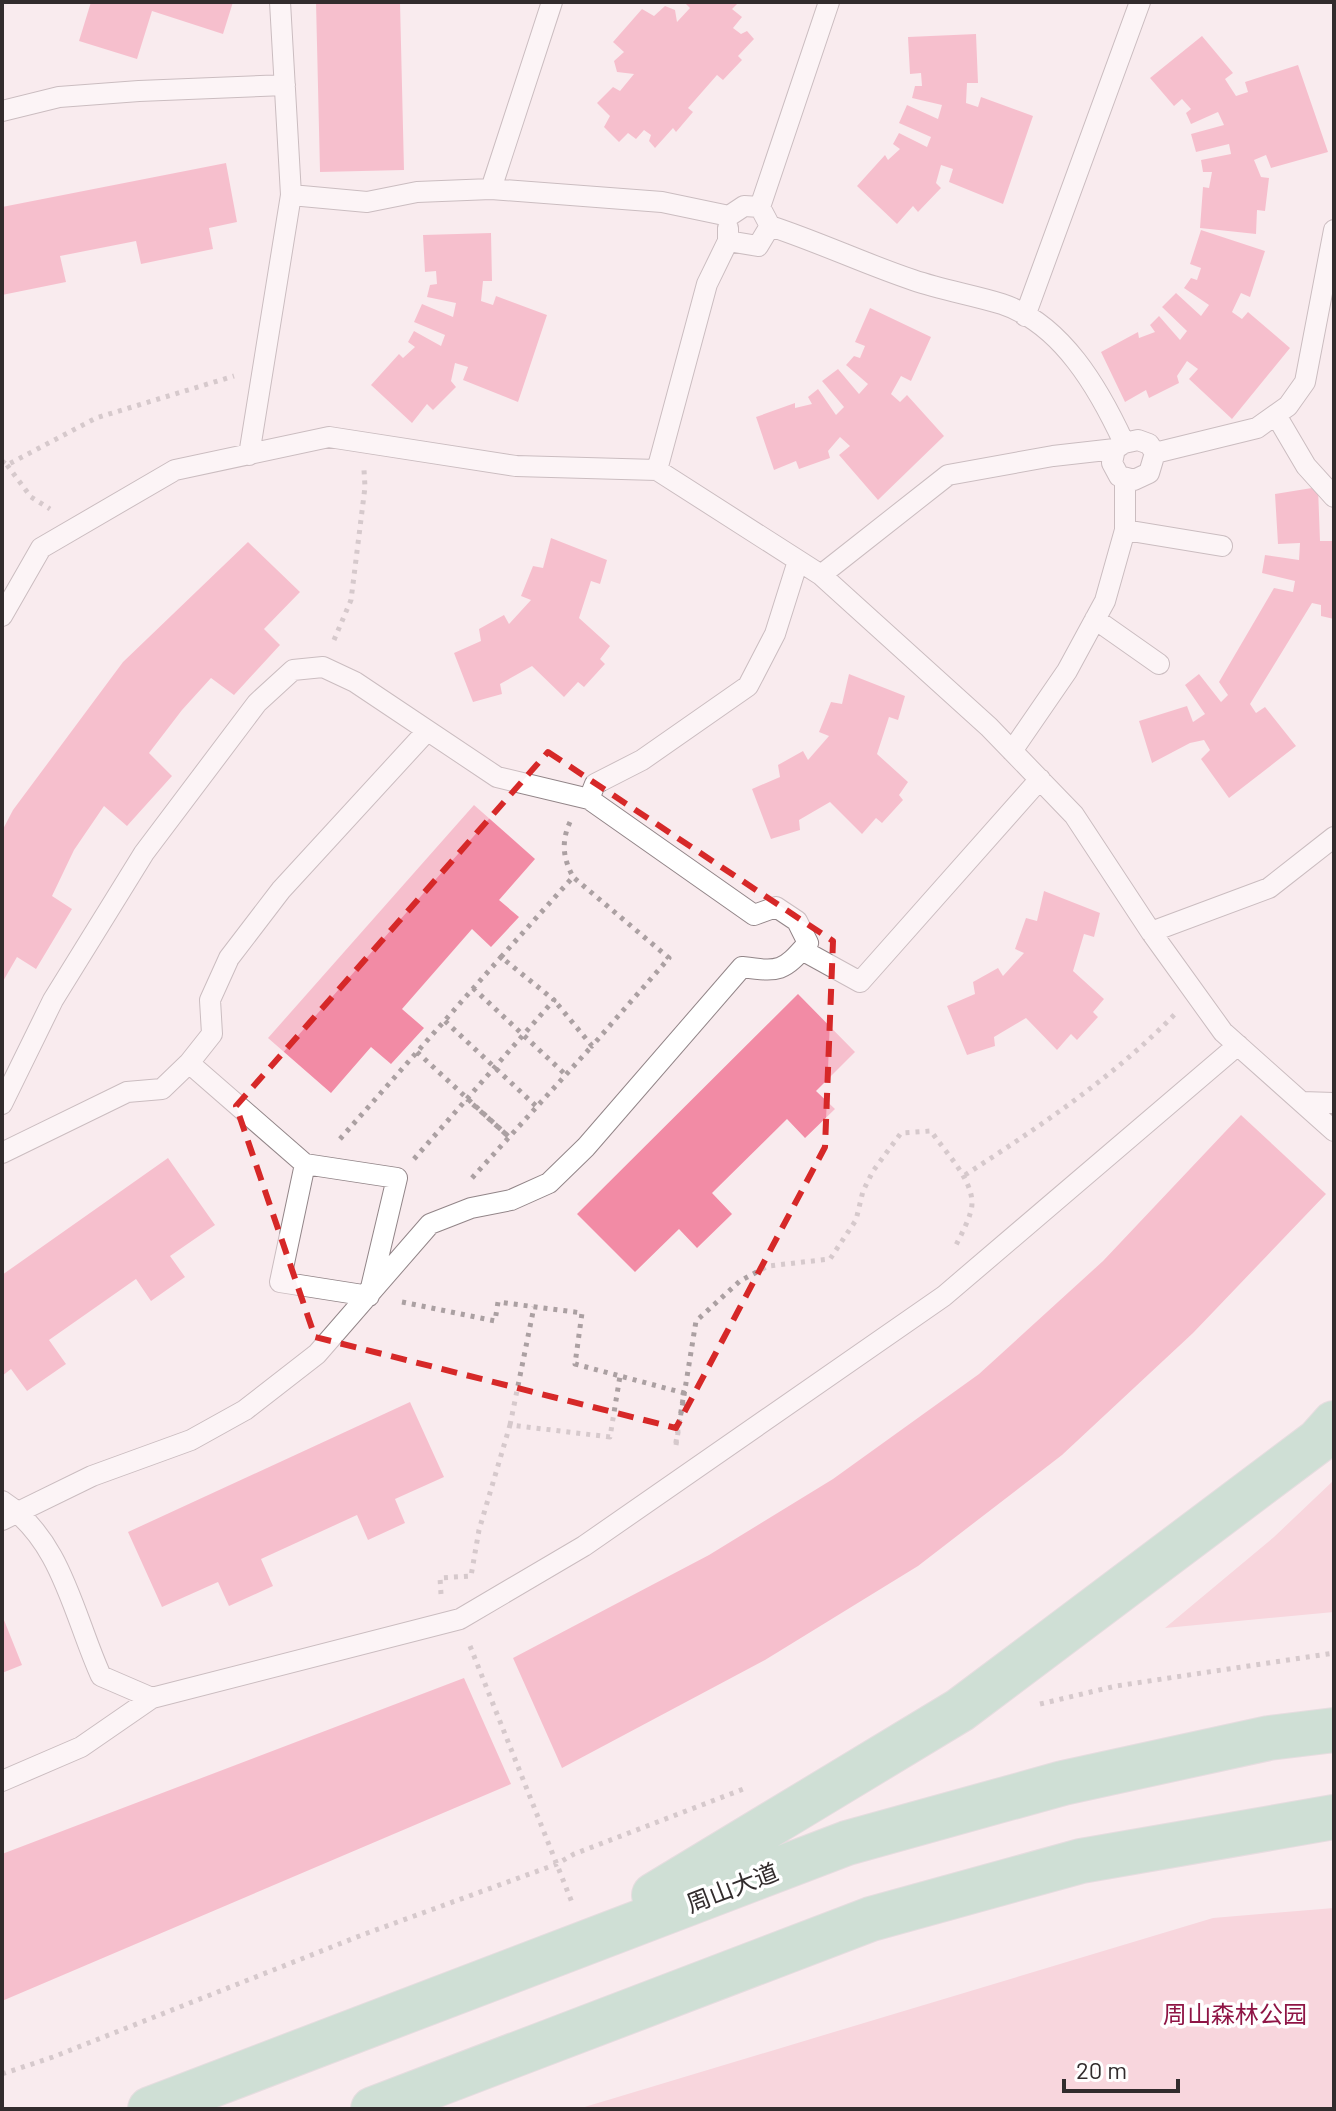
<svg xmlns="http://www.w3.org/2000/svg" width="1336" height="2111" font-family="Barlow,'Noto Sans SC',sans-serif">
	<rect width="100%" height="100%" fill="#f9ebee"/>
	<path fill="#f5bcc8" d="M 1334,1480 L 1334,1612 L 1165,1628 L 1274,1537 Z
		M 1334,1908 L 1334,2109 L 578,2109 L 1213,1918 Z"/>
	<path fill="#f28ba5" d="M 91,2 L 233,2 L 223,34 L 152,11 L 137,59 L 79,41 Z
		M 316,2 L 400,2 L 404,170 L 320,172 Z
		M 684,2 L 739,2 L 732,9 L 742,17 L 733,28 L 741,34 L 747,31 L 754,39 L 738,56 L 742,60 L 723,80 L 717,75 L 688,108 L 693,112 L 676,132 L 673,128 L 655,148 L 649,141 L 651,135 L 644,130 L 636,139 L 628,133 L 619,142 L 604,127 L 610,116 L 597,103 L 613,87 L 620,91 L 634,74 L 617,72 L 614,61 L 624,52 L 613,42 L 642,9 L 654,16 L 665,6 L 675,10 L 677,22 L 690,8 Z
		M 976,34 L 978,83 L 967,83 L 966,103 L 978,107 L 981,97 L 1033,116 L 1003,204 L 949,182 L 953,169 L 941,165 L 936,183 L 941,188 L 918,212 L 913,206 L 897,224 L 857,186 L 885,155 L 888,160 L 900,149 L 893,144 L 899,133 L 927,147 L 931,137 L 899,123 L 907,105 L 938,119 L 942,105 L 912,98 L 915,86 L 922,86 L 921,73 L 910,74 L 908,37 Z
		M 1202,36 L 1233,73 L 1225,79 L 1236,96 L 1248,92 L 1245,82 L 1298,65 L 1328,152 L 1271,168 L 1266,155 L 1254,160 L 1261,177 L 1269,178 L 1265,211 L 1257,210 L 1256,234 L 1200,228 L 1203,187 L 1209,188 L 1212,172 L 1203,172 L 1201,160 L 1231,154 L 1229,144 L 1196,152 L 1191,134 L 1224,125 L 1218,112 L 1191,124 L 1186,113 L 1191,109 L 1182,99 L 1174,106 L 1150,78 Z
		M 226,163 L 237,222 L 209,228 L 213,249 L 141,264 L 136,241 L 60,256 L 66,282 L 2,295 L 2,207 Z
		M 1201,230 L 1265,251 L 1250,297 L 1241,293 L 1232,312 L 1242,319 L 1248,312 L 1290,348 L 1232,419 L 1189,379 L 1198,369 L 1187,361 L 1177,376 L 1179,383 L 1149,398 L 1146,390 L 1125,402 L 1101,352 L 1138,332 L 1139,338 L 1155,332 L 1150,325 L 1159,316 L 1180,340 L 1187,331 L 1162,307 L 1176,293 L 1201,316 L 1209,305 L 1184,288 L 1191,278 L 1197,280 L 1201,268 L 1190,264 Z
		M 491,233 L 492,281 L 483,281 L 481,301 L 493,305 L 496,296 L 547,315 L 518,402 L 463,380 L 468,367 L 455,363 L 451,381 L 456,387 L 433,410 L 427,404 L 412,423 L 371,385 L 399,354 L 403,358 L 415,347 L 408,342 L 414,331 L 441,346 L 445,335 L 414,322 L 422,304 L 453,317 L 456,303 L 427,297 L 430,285 L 437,284 L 436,271 L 425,272 L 423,235 Z
		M 870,308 L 931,337 L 911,381 L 901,376 L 891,394 L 900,402 L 907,395 L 944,436 L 878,500 L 839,455 L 850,446 L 840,437 L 828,451 L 830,458 L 799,469 L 796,461 L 774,470 L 756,417 L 795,403 L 795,408 L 812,404 L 808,397 L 818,389 L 836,415 L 844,407 L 822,381 L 838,369 L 859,394 L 868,384 L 846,365 L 854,356 L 860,358 L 865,346 L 855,342 Z
		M 1318,487 L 1320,541 L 1334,541 L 1334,619 L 1321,616 L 1321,605 L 1312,603 L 1250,704 L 1256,713 L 1265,707 L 1296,746 L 1229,798 L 1201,759 L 1210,750 L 1204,740 L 1190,743 L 1152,763 L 1139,721 L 1187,706 L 1193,722 L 1205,714 L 1185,685 L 1199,674 L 1221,702 L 1228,695 L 1219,682 L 1274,588 L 1293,592 L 1295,581 L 1262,573 L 1265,555 L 1299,560 L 1300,543 L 1278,544 L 1275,494 Z
		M 551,538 L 607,560 L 600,584 L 591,581 L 579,618 L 610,646 L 600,659 L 605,664 L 584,687 L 578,682 L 564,697 L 532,666 L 500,684 L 502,694 L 473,702 L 454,653 L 481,641 L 479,629 L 504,615 L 509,624 L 531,600 L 521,596 L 533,566 L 543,568 Z
		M 248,542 L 300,592 L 264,629 L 280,645 L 234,695 L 211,678 L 182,710 L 149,753 L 172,776 L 127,826 L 104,806 L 74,850 L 52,896 L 72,909 L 36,969 L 17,957 L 2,983 L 2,831 L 13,810 L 123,662 Z
		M 849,674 L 905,696 L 898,720 L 889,717 L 877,754 L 908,782 L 899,795 L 903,800 L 882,823 L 876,818 L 862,834 L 830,802 L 799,820 L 800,830 L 771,839 L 752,789 L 780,777 L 778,765 L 803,751 L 808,760 L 829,736 L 819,732 L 831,702 L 842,704 Z
		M 474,805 L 535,859 L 499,900 L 519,917 L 491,947 L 472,929 L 402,1009 L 424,1028 L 391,1064 L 371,1047 L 331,1093 L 268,1038 Z
		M 1044,891 L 1100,913 L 1094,937 L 1084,934 L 1073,971 L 1104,999 L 1093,1012 L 1098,1017 L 1077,1040 L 1071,1034 L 1057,1050 L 1026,1018 L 994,1037 L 995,1046 L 967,1055 L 947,1006 L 975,994 L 973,982 L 998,968 L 1003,976 L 1024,953 L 1015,949 L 1026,918 L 1037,921 Z
		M 798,994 L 855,1052 L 816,1091 L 835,1109 L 805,1138 L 787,1119 L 712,1193 L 732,1214 L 697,1248 L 679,1229 L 635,1272 L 577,1214 Z
		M 1241,1115 L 1326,1194 L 1193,1333 L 1062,1455 L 918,1566 L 765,1660 L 562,1768 L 513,1658 L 709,1555 L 833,1479 L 979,1374 L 1103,1261 Z
		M 168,1158 L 215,1225 L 170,1256 L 185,1277 L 151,1301 L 136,1279 L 49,1340 L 66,1364 L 27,1391 L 11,1369 L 2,1376 L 2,1275 Z
		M 410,1402 L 444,1477 L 395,1499 L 405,1523 L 368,1540 L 357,1515 L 261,1559 L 273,1586 L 229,1606 L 218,1582 L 162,1607 L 128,1532 Z
		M 2,1615 L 22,1665 L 2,1673 Z
		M 464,1678 L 511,1784 L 2,2001 L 2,1854 Z"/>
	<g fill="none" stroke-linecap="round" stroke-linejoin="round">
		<defs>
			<path id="service" d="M 2,111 L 59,97 L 139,91 L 285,85
				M 491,189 L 552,2
				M 291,195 L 367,202 L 417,192 L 491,189 L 662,202 L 729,216 L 744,206 L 760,207 L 770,226 C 819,242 865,264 913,280 C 942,290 973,295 1002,304 C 1062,324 1099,389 1124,443
				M 760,207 L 829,2
				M 728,228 L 728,241 L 758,246 L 770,226
				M 1025,316 L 1140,2
				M 1276,415 L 1306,466 L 1334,497
				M 1138,440 L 1149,444 L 1155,453 L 1149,473 L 1134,480 L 1119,476 L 1112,463 L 1115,449 L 1124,443 Z
				M 1155,453 L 1257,428 L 1288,406 L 1305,382 L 1334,230
				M 249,455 L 291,195 L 280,2
				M 657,470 L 707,284 L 728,241
				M 1125,478 L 1125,530 L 1222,546
				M 821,575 L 948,475 L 1053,456 L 1115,449
				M 2,616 L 41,548 L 175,470 L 329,437 L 516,466 L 657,470 L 821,575 L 989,727 L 1074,815 L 1151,932 L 1223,1032 L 1334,1131
				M 1095,619 L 1159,664
				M 1012,751 L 1067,671 L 1105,601 L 1125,530
				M 1151,932 L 1269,888 L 1334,837
				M 802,950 L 860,982 L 1040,779
				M 189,1063 L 212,1034 L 210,1000 L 229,958 L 281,890 L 427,731
				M 1302,1102 L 1334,1103
				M 2,1104 L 53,1000 L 144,853 L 257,703 L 293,670 L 323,667 L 355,682 L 497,777 L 589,799 L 595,784 L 642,760 L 748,686 L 775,634 L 798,561
				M 2,1153 L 127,1092 L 162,1089 L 189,1063 L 305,1164 L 397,1178 L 369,1296 L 280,1282 L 305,1164
				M 2,1501 C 62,1540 73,1614 101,1676 L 152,1698
				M 2,1520 L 92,1476 L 191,1440 L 245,1410 L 317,1354 L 430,1224 L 471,1208 L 511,1200 L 549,1183 L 586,1147 L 742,967 C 780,972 783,972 808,943 L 797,921 L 776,907 L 754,915 L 589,799
				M 2,1781 L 81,1747 L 152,1698 L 460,1619 L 584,1546 L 944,1296 L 1238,1045"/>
			<path id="primary" d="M 654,1895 L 960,1710 L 1318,1441 L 1334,1423
				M 150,2109 L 847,1843 L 1063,1783 L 1269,1738 L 1334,1730
				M 373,2109 L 871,1919 L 1081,1861 L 1334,1817"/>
		</defs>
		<use href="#service" stroke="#928588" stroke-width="22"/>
		<use href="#primary" stroke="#cecccd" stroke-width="46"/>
		<path stroke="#aba0a2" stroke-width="5" stroke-dasharray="4 6" stroke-linecap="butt" d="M 2,461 L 7,465 L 96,418 L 234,376
			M 7,465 L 31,497 L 50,509
			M 334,640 L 351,600 L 365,487 L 364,470
			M 570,822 C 561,842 563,858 573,877
			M 473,988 L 566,1075
			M 445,1021 L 537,1107
			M 417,1052 L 509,1137 L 467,1099
			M 340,1139 L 501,957
			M 414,1159 L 554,1000 L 501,957 L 573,877 L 669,958 L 592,1046 L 554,1000
			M 965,1175 C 1039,1127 1115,1076 1176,1013
			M 472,1178 L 592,1046
			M 402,1302 L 495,1321 L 498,1302 L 582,1313 L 575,1364 L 684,1393 L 675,1448
			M 510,1425 L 534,1307
			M 676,1445 L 696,1321 L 740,1281 L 768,1266 L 830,1259 L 856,1220 L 863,1191 L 873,1171 L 901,1133 L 931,1131 C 944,1151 972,1178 972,1203 C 972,1215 962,1233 956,1245
			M 441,1594 L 440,1578 L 471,1576 L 479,1530 L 510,1425 L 610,1437 L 620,1376
			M 470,1646 L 573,1905
			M 1040,1704 L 1116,1686 L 1334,1653
			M 2,2074 L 53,2057 L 362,1935 L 557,1864 L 574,1854 L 746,1788"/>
		<use href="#service" stroke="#fff" stroke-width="20"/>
		<use href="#primary" stroke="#9bd1b7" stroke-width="44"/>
	</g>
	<path d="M0 0H1336V2111H0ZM 548,752 L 833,941 L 825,1147 L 676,1428 L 315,1337 L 236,1106 Z" fill="#f9ebee" fill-opacity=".55" fill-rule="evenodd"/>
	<path fill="none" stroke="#d62828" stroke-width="6" stroke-dasharray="16 10" stroke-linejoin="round" d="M 548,752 L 833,941 L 825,1147 L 676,1428 L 315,1337 L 236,1106 Z"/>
	<g text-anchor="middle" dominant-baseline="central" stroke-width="7" stroke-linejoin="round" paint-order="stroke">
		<g font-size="24" fill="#322c2d" stroke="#fff">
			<text transform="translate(732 1887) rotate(-21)">周山大道</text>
		</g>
		<g font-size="24" fill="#8f1545" stroke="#fff">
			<text x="1235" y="2013">周山森林公园</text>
		</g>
	</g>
	<rect width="1336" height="2111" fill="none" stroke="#322c2d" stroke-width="8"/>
	<path d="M1064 2079v12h114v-12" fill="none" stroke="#322c2d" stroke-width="4"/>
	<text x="1076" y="2079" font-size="24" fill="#322c2d" stroke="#ffffff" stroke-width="6" paint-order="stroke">20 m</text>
</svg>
